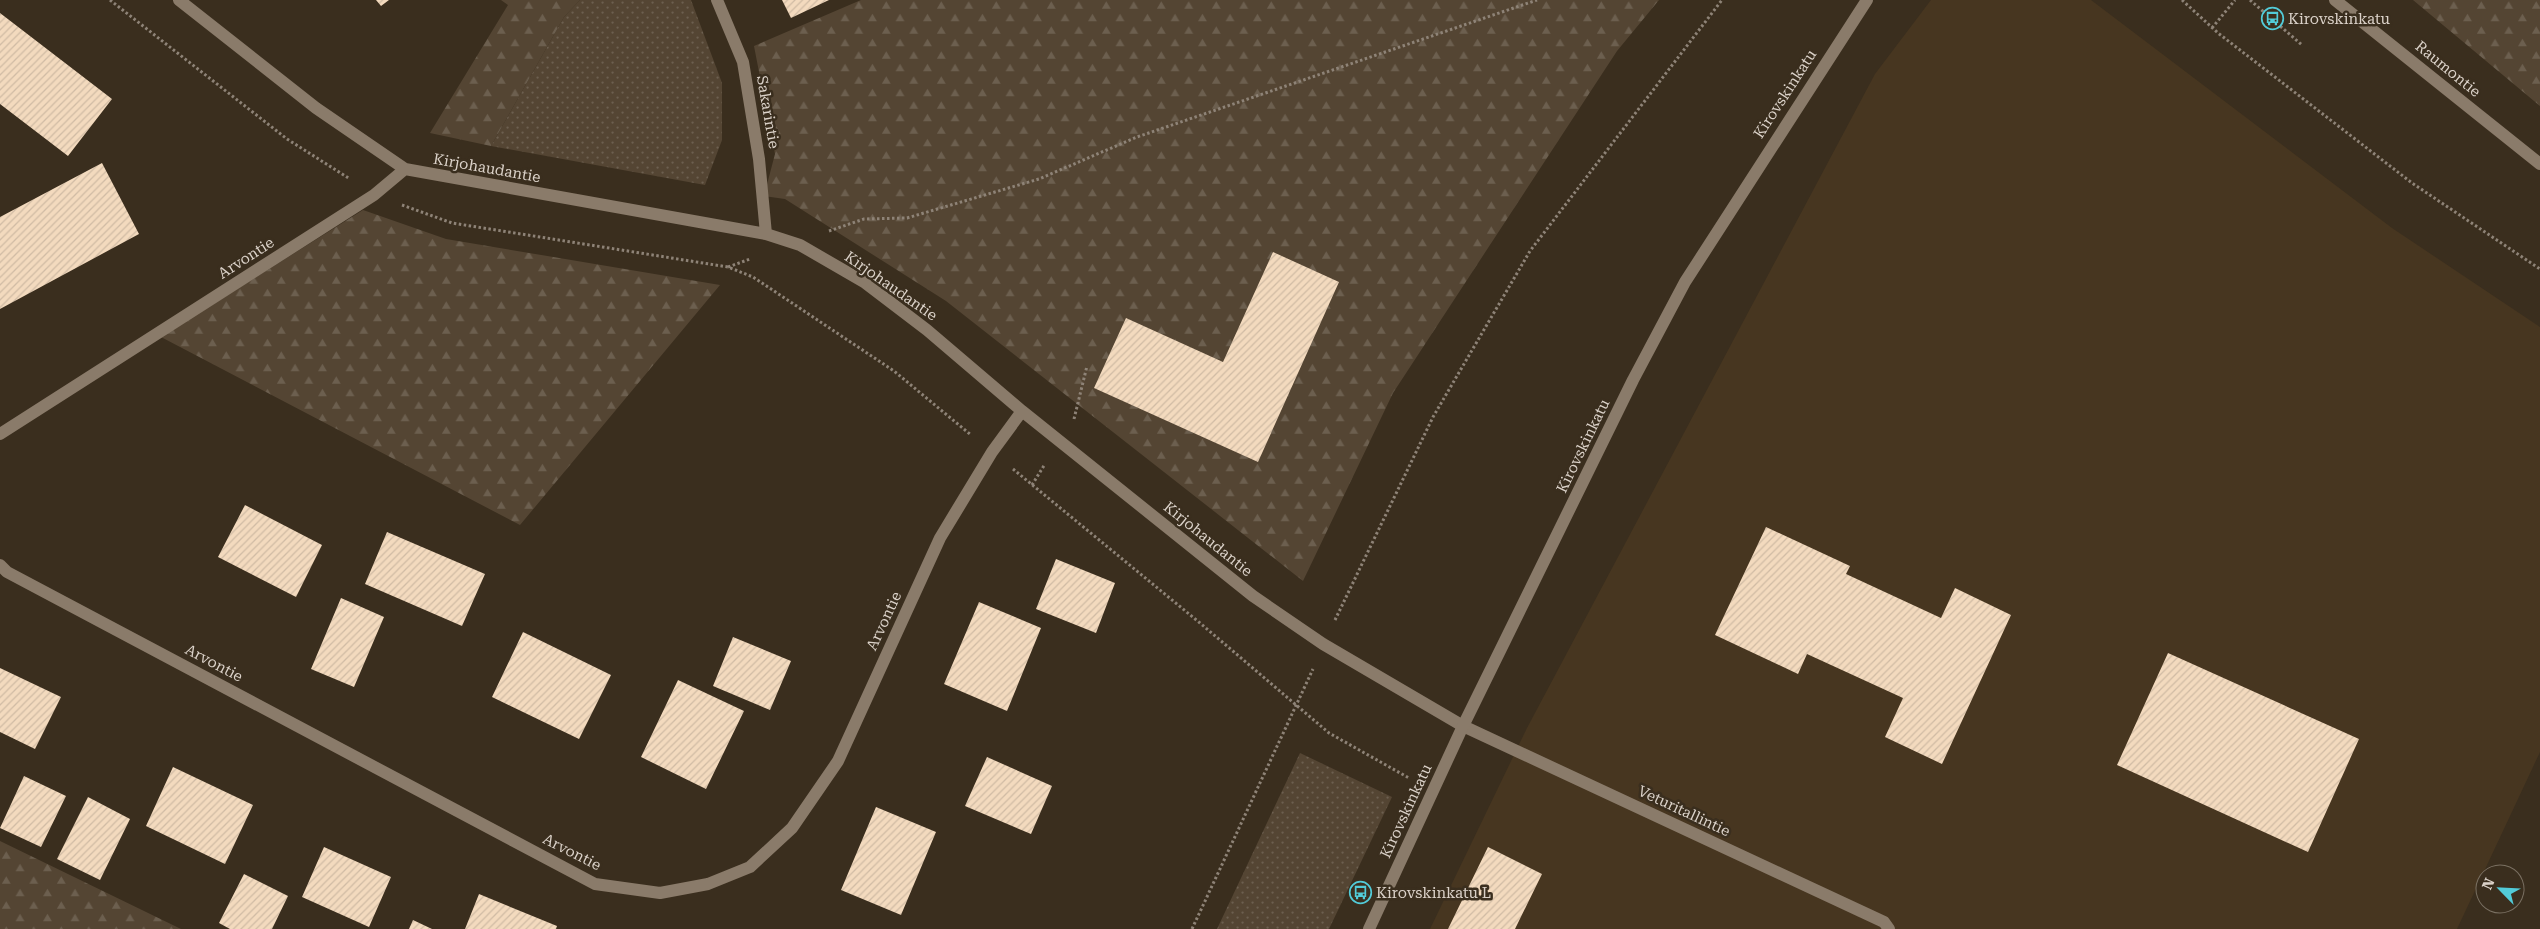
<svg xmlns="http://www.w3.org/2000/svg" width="2540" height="929" font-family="'Roboto Serif',serif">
	<defs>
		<pattern id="grass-dots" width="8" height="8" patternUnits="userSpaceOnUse" patternTransform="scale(1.25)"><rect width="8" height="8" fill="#544533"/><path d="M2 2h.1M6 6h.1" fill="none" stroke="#6c5f4f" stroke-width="1.8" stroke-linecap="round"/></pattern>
		<pattern id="forest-firs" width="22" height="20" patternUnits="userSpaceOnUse" patternTransform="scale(1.25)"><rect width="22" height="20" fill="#544533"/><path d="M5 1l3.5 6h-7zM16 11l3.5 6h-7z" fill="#6c5f4f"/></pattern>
		<pattern id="building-hatch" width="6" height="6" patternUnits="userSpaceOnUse" patternTransform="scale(1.25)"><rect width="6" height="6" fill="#f3dabe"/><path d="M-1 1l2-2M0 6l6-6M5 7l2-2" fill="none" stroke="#d0bba4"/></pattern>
	</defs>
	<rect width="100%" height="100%" fill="#3a2e1e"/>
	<path fill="#473620" d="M 1931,0 L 2091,0 L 2392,228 L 2540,327 L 2540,752 L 2457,929 L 1430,929 L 1527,728 L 1875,74 Z"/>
	<path fill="url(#grass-dots)" d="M 580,0 L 691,0 L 722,83 L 722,140 L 705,185 L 491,146 L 564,17 Z
		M 1300,753 L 1392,797 L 1329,929 L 1217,929 Z"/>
	<path fill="url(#forest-firs)" d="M 501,0 L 580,0 L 564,17 L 491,146 L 430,133 L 508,5 Z
		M 861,0 L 1659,0 L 1617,51 L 1393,393 L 1303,581 L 946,301 L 785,199 L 764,196 L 775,154 L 754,46 Z
		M 2413,0 L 2540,0 L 2540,106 Z
		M 363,210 L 446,239 L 720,285 L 520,525 L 161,337 Z
		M 0,841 L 181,929 L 0,929 Z"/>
	<path fill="url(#building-hatch)" d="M 376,0 L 389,0 L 381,6 Z
		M 782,0 L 829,0 L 791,18 Z
		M 0,13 L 112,99 L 68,156 L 0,104 Z
		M 102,163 L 139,234 L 0,309 L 0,217 Z
		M 1273,252 L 1339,282 L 1258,462 L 1094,388 L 1126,318 L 1223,362 Z
		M 245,505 L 322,545 L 296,597 L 218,557 Z
		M 1766,527 L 1850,566 L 1846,574 L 1941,618 L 1955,588 L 2011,615 L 1942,764 L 1885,737 L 1903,698 L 1807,654 L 1798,674 L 1715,635 Z
		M 387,532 L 485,574 L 462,626 L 365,584 Z
		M 1056,559 L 1115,583 L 1096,633 L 1036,609 Z
		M 341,598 L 384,617 L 354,687 L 311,669 Z
		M 979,602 L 1041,628 L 1007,711 L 944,684 Z
		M 523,632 L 611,675 L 579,739 L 492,697 Z
		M 733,637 L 791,661 L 770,710 L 713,686 Z
		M 2168,653 L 2359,739 L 2308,852 L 2117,765 Z
		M 0,668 L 61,697 L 35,749 L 0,732 Z
		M 678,680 L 744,711 L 706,789 L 641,757 Z
		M 987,757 L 1052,786 L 1031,834 L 965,806 Z
		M 173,767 L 253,805 L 225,864 L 146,826 Z
		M 24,776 L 66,796 L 41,847 L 0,828 Z
		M 88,797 L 130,819 L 100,880 L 57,859 Z
		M 876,807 L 936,832 L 901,915 L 841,890 Z
		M 324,847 L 391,877 L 369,927 L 302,897 Z
		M 1488,847 L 1542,874 L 1515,929 L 1448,929 Z
		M 244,874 L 288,896 L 272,929 L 230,929 L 219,923 Z
		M 479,894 L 557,926 L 556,929 L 465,929 Z
		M 413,920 L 432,929 L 409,929 Z"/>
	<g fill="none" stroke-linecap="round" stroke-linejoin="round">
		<path stroke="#8e8377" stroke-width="3" stroke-dasharray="2.5 2.5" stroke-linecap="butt" d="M 110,0 L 287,139 L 350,179
			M 2182,0 L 2218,33 L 2412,183 L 2540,269
			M 2250,0 L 2302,45
			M 2212,28 L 2235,0
			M 402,205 L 452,223 L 728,267 L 753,277 L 894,371 L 971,435
			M 829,231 L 864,219 L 907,218 L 1039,179 L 1137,137 L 1537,0
			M 728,267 L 750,259
			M 1074,419 L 1087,366
			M 1013,469 L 1200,623 L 1329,733 L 1409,778
			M 1032,485 L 1045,464
			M 1335,620 L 1433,417 L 1530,251 L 1722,0
			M 1192,929 L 1313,669"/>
		<path stroke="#8a7b6a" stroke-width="12" d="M 179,0 L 316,108 L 405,169 L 766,234 L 800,245 L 864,282 L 927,330 L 1022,411 L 1253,596 L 1323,644 L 1463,726 L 1884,922 L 1889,929
			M 717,0 L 743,62 L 759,159 L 766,234
			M 0,434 L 374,195 L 405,169
			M 0,565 L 7,572 L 595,884 L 660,893 L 708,884 L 750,867 L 792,828 L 838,761 L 940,538 L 992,452 L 1022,411"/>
		<path stroke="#8a7b6a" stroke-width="12" d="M 2335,0 L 2540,164
			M 1369,929 L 1463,726 L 1633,380 L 1685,282 L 1867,0"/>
	</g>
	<defs>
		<symbol id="bus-ring" viewBox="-11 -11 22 22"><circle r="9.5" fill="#3a2e1e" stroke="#52cbd8" stroke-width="1.5"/><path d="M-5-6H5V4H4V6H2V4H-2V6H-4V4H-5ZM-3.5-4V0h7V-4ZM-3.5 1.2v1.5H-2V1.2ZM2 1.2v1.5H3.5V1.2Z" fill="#52cbd8"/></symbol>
	</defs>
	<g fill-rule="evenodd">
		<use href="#bus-ring" x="2260" y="6" width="25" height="25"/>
		<use href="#bus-ring" x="1348" y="880" width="25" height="25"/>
	</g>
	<g text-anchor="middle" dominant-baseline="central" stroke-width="5" stroke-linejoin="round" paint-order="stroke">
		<g font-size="15" fill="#dbd2c9" stroke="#3a2e1e" text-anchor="start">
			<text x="2288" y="19">Kirovskinkatu</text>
			<text x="1376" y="893">Kirovskinkatu L</text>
		</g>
		<g font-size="15" fill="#dbd2c9" stroke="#3a2e1e">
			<text transform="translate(2448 69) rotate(39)">Raumontie</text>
			<text transform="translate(1785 94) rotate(-57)">Kirovskinkatu</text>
			<text transform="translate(768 112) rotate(80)">Sakarintie</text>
			<text transform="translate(487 168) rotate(10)">Kirjohaudantie</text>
			<text transform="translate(246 258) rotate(-33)">Arvontie</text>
			<text transform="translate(891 286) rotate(35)">Kirjohaudantie</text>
			<text transform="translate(1583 446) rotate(-64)">Kirovskinkatu</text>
			<text transform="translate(1208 539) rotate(39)">Kirjohaudantie</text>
			<text transform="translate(884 621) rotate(-65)">Arvontie</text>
			<text transform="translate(214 663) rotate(28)">Arvontie</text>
			<text transform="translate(1406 811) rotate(-65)">Kirovskinkatu</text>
			<text transform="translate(1684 811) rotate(25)">Veturitallintie</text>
			<text transform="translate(572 852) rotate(27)">Arvontie</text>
		</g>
	</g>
	<g transform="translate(2500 889) rotate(294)"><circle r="24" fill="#3a2e1e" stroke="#7a7062"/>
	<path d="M0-4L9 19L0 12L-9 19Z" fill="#52cbd8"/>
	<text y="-8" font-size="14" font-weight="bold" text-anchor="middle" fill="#dbd2c9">N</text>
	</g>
</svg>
